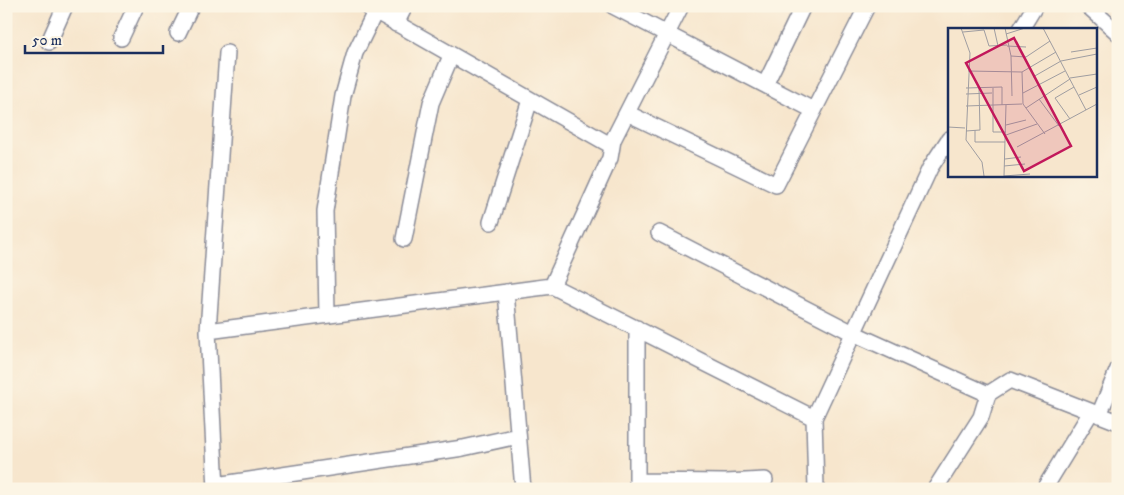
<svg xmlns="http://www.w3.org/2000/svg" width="1124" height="495" font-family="'IM FELL DW Pica',serif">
	<rect width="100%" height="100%" fill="#fcf5e5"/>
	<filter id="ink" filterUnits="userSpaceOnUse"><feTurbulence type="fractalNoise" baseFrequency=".02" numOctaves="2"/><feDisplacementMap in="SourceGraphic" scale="10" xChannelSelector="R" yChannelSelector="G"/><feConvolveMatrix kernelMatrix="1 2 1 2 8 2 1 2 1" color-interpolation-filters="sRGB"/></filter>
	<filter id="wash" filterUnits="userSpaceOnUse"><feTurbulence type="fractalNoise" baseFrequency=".0096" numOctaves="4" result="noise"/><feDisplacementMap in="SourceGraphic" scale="20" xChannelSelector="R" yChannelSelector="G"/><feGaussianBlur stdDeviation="1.12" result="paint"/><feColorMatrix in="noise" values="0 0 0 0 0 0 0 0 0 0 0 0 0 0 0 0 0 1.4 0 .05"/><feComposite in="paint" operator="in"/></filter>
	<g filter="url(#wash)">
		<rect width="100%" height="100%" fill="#f7e6cd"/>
	</g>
	<g filter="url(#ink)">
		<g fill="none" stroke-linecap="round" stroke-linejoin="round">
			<defs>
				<path id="minor" d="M 366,6 L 612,146
					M 613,6 L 813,110
					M 1088,6 L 1118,33
					M 396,24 L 405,6
					M 1021,29 L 1035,6
					M 178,33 L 191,6
					M 121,38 L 136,6
					M 49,42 L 65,6
					M 765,85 L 803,6
					M 627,113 L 776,185 L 867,6
					M 491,222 L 530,100
					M 659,233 L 853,333 L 988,394 L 1010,380 L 1118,422
					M 404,239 L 431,103 L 451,56
					M 552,286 L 610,158 L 613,140 L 681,6
					M 506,292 L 523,489
					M 327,315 L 325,211 L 343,96 L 355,53 L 375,12
					M 208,331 L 552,286 L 814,418
					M 1099,415 L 1118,369
					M 637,481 L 726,482 L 765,480
					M 216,485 L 463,448 L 518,436
					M 216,489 L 208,331 L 227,53
					M 637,489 L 637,328
					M 816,489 L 814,418 L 930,168 L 949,139
					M 935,489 L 981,417 L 988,394
					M 1044,489 L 1091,412"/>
			</defs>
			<use href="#minor" stroke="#898a96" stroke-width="18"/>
			<use href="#minor" stroke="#fff" stroke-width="15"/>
		</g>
	</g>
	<g transform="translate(948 28)">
		<rect width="149" height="149" fill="#f7e6cd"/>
		<path fill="none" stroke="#9f9da1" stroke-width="1" d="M 13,0 L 22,25 L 18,112 L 34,134 L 36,148M 46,0 L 50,18M 57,0 L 63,28 L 64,68M 95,0 L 138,82M 15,4 L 36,2 L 41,18 L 59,17M 58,6 L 77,0M 59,18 L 78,19M 123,24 L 149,20M 63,28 L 78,29 L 102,13M 20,43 L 74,44 L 108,24M 74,44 L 75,76 L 97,106M 85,49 L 113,33 L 149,26M 122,50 L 149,46M 18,60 L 54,59 L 54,77M 45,60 L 45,104 L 58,104M 75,65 L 117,43M 18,66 L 44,65M 131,67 L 149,59M 91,71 L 111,98M 18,78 L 74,76M 78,80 L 122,51M 122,91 L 107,70 L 126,59M 58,97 L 78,92M 0,99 L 17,100M 27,102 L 27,114 L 57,114M 18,103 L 32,102 L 31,60M 58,107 L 89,96M 69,119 L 149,76M 57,131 L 73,129M 56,138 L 77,136M 56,148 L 58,77M 56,148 L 82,146"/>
		<path fill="#c2185b" fill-opacity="0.15" stroke="#c2185b" stroke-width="2.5" d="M 66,10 L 123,118 L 76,143 L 18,35 Z"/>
		<rect width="149" height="149" fill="none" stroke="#1b2f5e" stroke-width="2.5"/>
	</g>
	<rect width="1124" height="495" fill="none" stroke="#fcf5e5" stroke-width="25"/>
	<path d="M25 45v8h138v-8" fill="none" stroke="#1b2f5e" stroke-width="2.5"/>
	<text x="32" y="45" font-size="15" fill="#1b2f5e" stroke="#fcf5e5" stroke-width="4" paint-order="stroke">50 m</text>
</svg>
